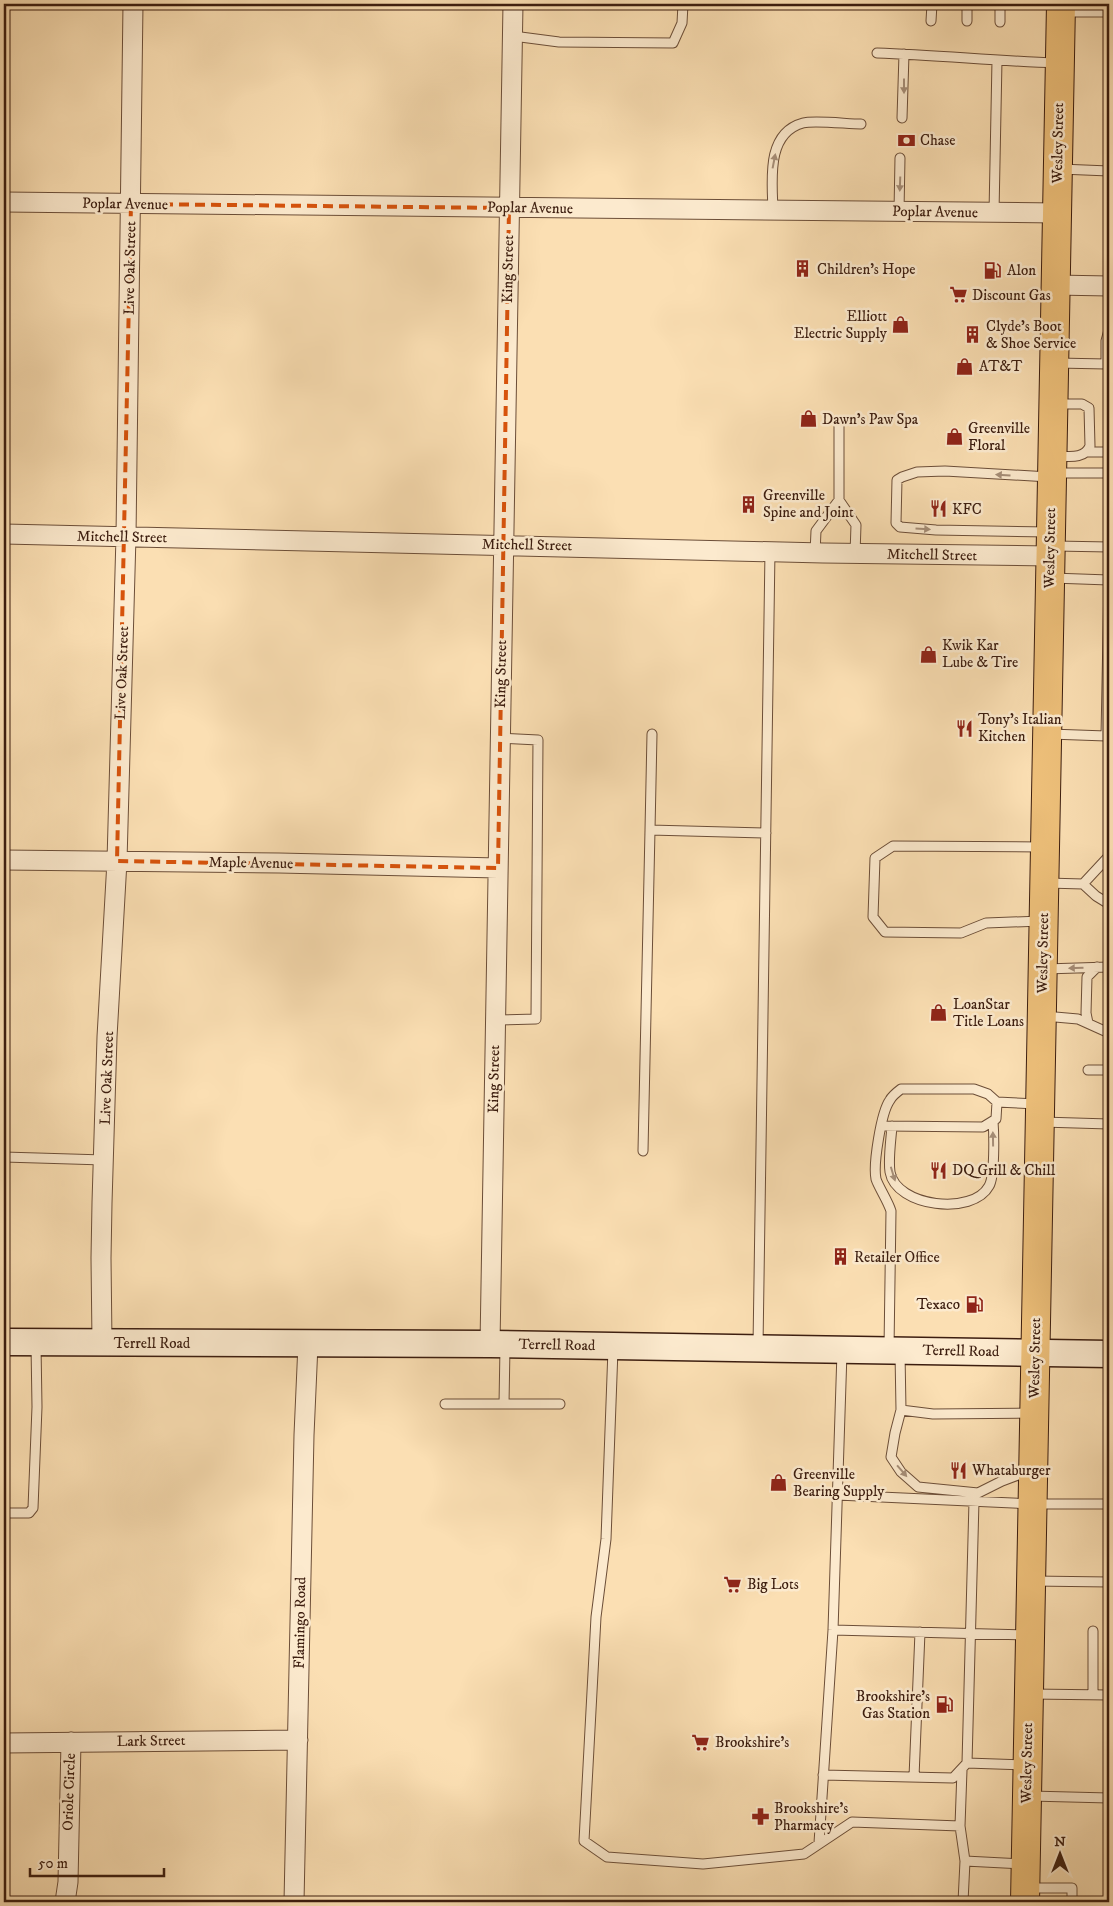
<svg xmlns="http://www.w3.org/2000/svg" width="1113" height="1906" font-family="'IM FELL DW Pica',serif">
	<rect width="100%" height="100%" fill="#fbdfb3"/>
	<filter id="stains"><feTurbulence type="fractalNoise" baseFrequency=".004" numOctaves="4"/><feColorMatrix values="0 0 0 0 .2 0 0 0 0 .09 0 0 0 0 .02 0 0 0 .5 -.17"/></filter>
	<radialGradient id="worn" r=".72"><stop offset=".6" stop-color="#630" stop-opacity="0"/><stop offset="1" stop-color="#630" stop-opacity=".3"/></radialGradient>
	<g fill="none" stroke-linecap="round" stroke-linejoin="round">
		<defs>
			<path id="lane" d="M 1063,12 L 1109,12
				M 931,21 L 932,4
				M 967,21 L 967,4
				M 1000,22 L 1000,4
				M 513,36 L 559,42 L 673,43 L 682,23 L 683,4
				M 877,53 C 937,55 997,61 1057,63
				M 902,118 L 904,54
				M 1060,169 L 1109,171
				M 773,210 C 772,180 766,133 803,123 C 814,120 848,124 861,124
				M 899,211 L 900,158
				M 994,213 L 997,60
				M 1057,363 L 1106,364 L 1106,341 L 1109,330
				M 839,422 L 839,500 L 856,525 L 855,554
				M 1087,452 L 1109,452
				M 1055,456 C 1068,456 1084,460 1090,446 L 1089,408 L 1082,404 L 1056,404
				M 1055,473 L 1109,473
				M 1049,477 L 945,471 L 917,472 L 902,477 L 897,480 L 896,523 L 900,527 L 936,530 L 1049,532
				M 1055,546 L 1109,547
				M 815,553 L 816,531 L 839,500
				M 652,734 L 650,830 L 766,833
				M 1050,734 L 1106,736 L 1109,580 L 1052,578
				M 1047,883 L 1083,884 L 1096,896 L 1109,904
				M 1083,884 L 1109,856
				M 1041,921 L 986,923 L 961,933 L 885,932 L 873,917 L 875,858 L 893,846 L 1042,847
				M 1045,969 L 1109,967
				M 1044,1016 L 1078,1019 L 1109,1033
				M 495,1020 L 536,1019 L 538,740 L 500,738
				M 1088,1023 L 1086,1013 L 1087,977 L 1097,967
				M 1088,1070 L 1109,1070
				M 1042,1122 L 1109,1124
				M 886,1126 L 983,1127 L 996,1119 L 997,1102
				M 892,1126 C 891,1140 888,1159 890,1172 C 896,1207 973,1216 989,1186 C 995,1176 994,1134 993,1121
				M 643,1151 L 650,830
				M 4,1157 L 104,1160
				M 758,1346 L 770,551
				M 889,1348 L 891,1211 C 888,1201 878,1186 876,1179 C 873,1165 881,1112 890,1100 C 892,1096 897,1092 901,1089 L 974,1089 L 988,1094 L 997,1102 L 1037,1104
				M 613,1349 L 606,1539 L 596,1617 L 584,1841 L 607,1857 L 703,1864 L 804,1854 L 852,1822 L 960,1826
				M 900,1353 L 901,1410 L 933,1414 L 1031,1413
				M 445,1404 L 560,1404
				M 504,1404 L 505,1347
				M 901,1410 L 895,1433 L 891,1457 L 901,1472 L 918,1487 L 978,1493 L 1002,1481 L 1029,1471
				M 837,1495 L 1032,1504 L 1109,1504
				M 4,1513 L 29,1513 L 33,1508 L 37,1407 L 36,1345
				M 1033,1581 L 1109,1582
				M 833,1630 L 1027,1635
				M 1031,1694 L 1109,1695
				M 1093,1695 L 1093,1631
				M 967,1763 L 1024,1765
				M 962,1770 L 960,1826 L 965,1861 L 1023,1864
				M 823,1775 L 953,1778 L 967,1763 L 974,1501
				M 914,1777 L 920,1632
				M 1030,1796 L 1109,1798
				M 819,1843 L 833,1630 L 842,1352
				M 1028,1888 L 1072,1888 L 1072,1902
				M 963,1902 L 965,1861"/>
			<path id="street" d="M 4,202 L 1057,213
				M 1055,285 L 1109,286
				M 4,534 L 823,553 L 1050,556
				M 4,860 L 279,863 L 498,868
				M 102,1342 L 101,1258 L 102,1203 L 107,1037 L 117,861 L 126,536 L 133,4
				M 490,1344 L 513,4
				M 4,1743 L 298,1740
				M 65,1902 L 68,1882 L 71,1742
				M 294,1902 L 304,1435 L 308,1344"/>
			<path id="secondary" d="M 4,1342 L 490,1344 L 1109,1354"/>
			<path id="primary" d="M 1025,1902 L 1061,4"/>
		</defs>
		<use href="#lane" stroke="#6c4e38" stroke-width="11"/>
		<use href="#street" stroke="#6c4e38" stroke-width="21"/>
		<use href="#secondary" stroke="#3c1d0f" stroke-width="29"/>
		<use href="#primary" stroke="#3c1d0f" stroke-width="30"/>
		<use href="#lane" stroke="#fceace" stroke-width="9"/>
		<use href="#street" stroke="#fceace" stroke-width="19"/>
		<use href="#secondary" stroke="#fceace" stroke-width="26"/>
		<use href="#primary" stroke="#eec07a" stroke-width="28"/>
	</g>
	<defs><path id="oneway-solid" d="M-6-.8H1V-3.2L6.5 0L1 3.2V.8H-6Z" transform="scale(1.25)"/></defs>
	<g fill="#a68e78">
		<use href="#oneway-solid" transform="translate(904 86) rotate(90)"/>
		<use href="#oneway-solid" transform="translate(774 161) rotate(-79)"/>
		<use href="#oneway-solid" transform="translate(900 184) rotate(92)"/>
		<use href="#oneway-solid" transform="translate(1003 475) rotate(-176)"/>
		<use href="#oneway-solid" transform="translate(923 529) rotate(4)"/>
		<use href="#oneway-solid" transform="translate(1076 968) rotate(178)"/>
		<use href="#oneway-solid" transform="translate(993 1139) rotate(-91)"/>
		<use href="#oneway-solid" transform="translate(893 1174) rotate(73)"/>
		<use href="#oneway-solid" transform="translate(902 1471) rotate(49)"/>
	</g>
	<path fill="none" stroke="#d7530c" stroke-width="4" stroke-dasharray="10 6" stroke-linejoin="round" d="M 131,204 L 509,208 L 498,868 L 117,861 Z"/>
	<defs>
		<symbol id="bank-bare" viewBox="-9 -9 18 18"><path d="M-6-4H6V4H-6ZM0-2.3a2.3 2.3 0 1 0 0 4.6a2.3 2.3 0 1 0 0-4.6Z" fill="#8f2418" stroke="#fceace" stroke-width="2.5" paint-order="stroke"/></symbol>
		<symbol id="building-bare" viewBox="-9 -9 18 18"><path d="M-4-6H4V6H1V3H-1V6H-4ZM-2.5-4.3h1.7v1.8h-1.7ZM.8-4.3h1.7v1.8H.8ZM-2.5-1h1.7V.8h-1.7ZM.8-1h1.7V.8H.8Z" fill="#8f2418" stroke="#fceace" stroke-width="2.5" paint-order="stroke"/></symbol>
		<symbol id="fuel-bare" viewBox="-9 -9 18 18"><path d="M-5.5-6h7V0h2V4h1.3V-2.5L3-4.5l.8-.8L6-3V5H2.5V1h-1V6h-7ZM-4.2-4.7v3.2H.2V-4.7Z" fill="#8f2418" stroke="#fceace" stroke-width="2.5" paint-order="stroke"/></symbol>
		<symbol id="supermarket-bare" viewBox="-9 -9 18 18"><path d="M-6-5.5h2.5l.6 2H6L4.5 2H-2.5L-4.4-4H-6ZM-1.5 3.2a1.3 1.3 0 1 0 .1 0ZM3 3.2a1.3 1.3 0 1 0 .1 0Z" fill="#8f2418" stroke="#fceace" stroke-width="2.5" paint-order="stroke"/></symbol>
		<symbol id="shop-bare" viewBox="-9 -9 18 18"><path d="M-5-2.5h2.3a2.7 3.5 0 0 1 5.4 0H5L5.5 6h-11ZM-1.5-2.5h3a1.5 2.3 0 0 0-3 0Z" fill="#8f2418" stroke="#fceace" stroke-width="2.5" paint-order="stroke"/></symbol>
		<symbol id="restaurant-bare" viewBox="-9 -9 18 18"><path d="M-5-6h1v4h1v-4h1v4h1v-4h1v5L-1.5 .5V6h-2V.5L-5-1ZM5-6V6H3V1.5H1.5Q1.5-4 5-6Z" fill="#8f2418" stroke="#fceace" stroke-width="2.5" paint-order="stroke"/></symbol>
		<symbol id="pharmacy-bare" viewBox="-9 -9 18 18"><path d="M-2-6h4v4h4v4h-4v4h-4v-4h-4v-4h4Z" fill="#8f2418" stroke="#fceace" stroke-width="2.5" paint-order="stroke"/></symbol>
	</defs>
	<g fill-rule="evenodd">
		<use href="#bank-bare" x="894" y="128" width="25" height="25"/>
		<use href="#building-bare" x="790" y="256" width="25" height="25"/>
		<use href="#fuel-bare" x="980" y="258" width="25" height="25"/>
		<use href="#supermarket-bare" x="946" y="282" width="25" height="25"/>
		<use href="#shop-bare" x="888" y="312" width="25" height="25"/>
		<use href="#building-bare" x="960" y="322" width="25" height="25"/>
		<use href="#shop-bare" x="952" y="354" width="25" height="25"/>
		<use href="#shop-bare" x="796" y="406" width="25" height="25"/>
		<use href="#shop-bare" x="942" y="424" width="25" height="25"/>
		<use href="#building-bare" x="736" y="492" width="25" height="25"/>
		<use href="#restaurant-bare" x="926" y="496" width="25" height="25"/>
		<use href="#shop-bare" x="916" y="642" width="25" height="25"/>
		<use href="#restaurant-bare" x="952" y="716" width="25" height="25"/>
		<use href="#shop-bare" x="926" y="1000" width="25" height="25"/>
		<use href="#restaurant-bare" x="926" y="1158" width="25" height="25"/>
		<use href="#building-bare" x="828" y="1244" width="25" height="25"/>
		<use href="#fuel-bare" x="962" y="1292" width="25" height="25"/>
		<use href="#restaurant-bare" x="946" y="1458" width="25" height="25"/>
		<use href="#shop-bare" x="766" y="1470" width="25" height="25"/>
		<use href="#supermarket-bare" x="720" y="1572" width="25" height="25"/>
		<use href="#fuel-bare" x="932" y="1692" width="25" height="25"/>
		<use href="#supermarket-bare" x="688" y="1730" width="25" height="25"/>
		<use href="#pharmacy-bare" x="748" y="1804" width="25" height="25"/>
	</g>
	<g text-anchor="middle" dominant-baseline="central" stroke-width="5" stroke-linejoin="round" paint-order="stroke">
		<g font-size="15" fill="#3c1d0f" stroke="#fceace" text-anchor="start">
			<text x="920" y="140">Chase</text>
			<text x="817" y="269">Children's Hope</text>
			<text x="1007" y="270">Alon</text>
			<text x="972" y="295">Discount Gas</text>
			<text x="887" y="316" text-anchor="end">Elliott<tspan x="887" dy="17">Electric Supply</tspan></text>
			<text x="986" y="326">Clyde's Boot<tspan x="986" dy="17">&amp; Shoe Service</tspan></text>
			<text x="979" y="366">AT&amp;T</text>
			<text x="822" y="419">Dawn's Paw Spa</text>
			<text x="968" y="428">Greenville<tspan x="968" dy="17">Floral</tspan></text>
			<text x="763" y="495">Greenville<tspan x="763" dy="17">Spine and Joint</tspan></text>
			<text x="952" y="509">KFC</text>
			<text x="942" y="645">Kwik Kar<tspan x="942" dy="17">Lube &amp; Tire</tspan></text>
			<text x="978" y="719">Tony's Italian<tspan x="978" dy="17">Kitchen</tspan></text>
			<text x="953" y="1004">LoanStar<tspan x="953" dy="17">Title Loans</tspan></text>
			<text x="952" y="1170">DQ Grill &amp; Chill</text>
			<text x="854" y="1257">Retailer Office</text>
			<text x="960" y="1304" text-anchor="end">Texaco</text>
			<text x="972" y="1470">Whataburger</text>
			<text x="793" y="1474">Greenville<tspan x="793" dy="17">Bearing Supply</tspan></text>
			<text x="747" y="1584">Big Lots</text>
			<text x="930" y="1696" text-anchor="end">Brookshire's<tspan x="930" dy="17">Gas Station</tspan></text>
			<text x="715" y="1742">Brookshire's</text>
			<text x="774" y="1808">Brookshire's<tspan x="774" dy="17">Pharmacy</tspan></text>
		</g>
		<g font-size="15" fill="#3c1d0f" stroke="#fceace">
			<text transform="translate(1058 143) rotate(-89)">Wesley Street</text>
			<text transform="translate(125 204) rotate(1)">Poplar Avenue</text>
			<text transform="translate(530 208) rotate(1)">Poplar Avenue</text>
			<text transform="translate(935 212) rotate(1)">Poplar Avenue</text>
			<text transform="translate(130 268) rotate(-89)">Live Oak Street</text>
			<text transform="translate(508 269) rotate(-89)">King Street</text>
			<text transform="translate(122 537) rotate(1)">Mitchell Street</text>
			<text transform="translate(527 545) rotate(1)">Mitchell Street</text>
			<text transform="translate(1050 548) rotate(-89)">Wesley Street</text>
			<text transform="translate(932 555) rotate(1)">Mitchell Street</text>
			<text transform="translate(122 673) rotate(-88)">Live Oak Street</text>
			<text transform="translate(501 674) rotate(-89)">King Street</text>
			<text transform="translate(251 863) rotate(1)">Maple Avenue</text>
			<text transform="translate(1043 953) rotate(-89)">Wesley Street</text>
			<text transform="translate(107 1078) rotate(-88)">Live Oak Street</text>
			<text transform="translate(494 1079) rotate(-89)">King Street</text>
			<text x="152" y="1343">Terrell Road</text>
			<text transform="translate(557 1345) rotate(1)">Terrell Road</text>
			<text transform="translate(961 1351) rotate(1)">Terrell Road</text>
			<text transform="translate(1035 1358) rotate(-89)">Wesley Street</text>
			<text transform="translate(300 1623) rotate(-89)">Flamingo Road</text>
			<text transform="translate(151 1741) rotate(-1)">Lark Street</text>
			<text transform="translate(1027 1763) rotate(-89)">Wesley Street</text>
			<text transform="translate(69 1792) rotate(-88)">Oriole Circle</text>
		</g>
	</g>
	<rect width="1113" height="1906" fill="none" stroke="#fbdfb3" stroke-width="20"/>
	<rect x="5" y="5" width="1103" height="1896" fill="none" stroke="#3c1d0f" stroke-width="2.5"/>
	<rect x="10" y="10" width="1093" height="1886" fill="none" stroke="#3c1d0f"/>
	<g transform="translate(1060 1854)" stroke="#fceace" stroke-width="4" paint-order="stroke">
	<path d="M0-4L9 19L0 12L-9 19Z" fill="#3c1d0f"/>
	<text y="-8" font-size="14" font-weight="bold" text-anchor="middle" fill="#3c1d0f">N</text>
	</g>
	<path d="M30 1868v8h134v-8" fill="none" stroke="#3c1d0f" stroke-width="2.5"/>
	<text x="38" y="1868" font-size="15" fill="#3c1d0f" stroke="#fceace" stroke-width="4" paint-order="stroke">50 m</text>
	<rect width="100%" height="100%" filter="url(#stains)"/>
	<rect width="100%" height="100%" fill="url(#worn)"/>
</svg>
